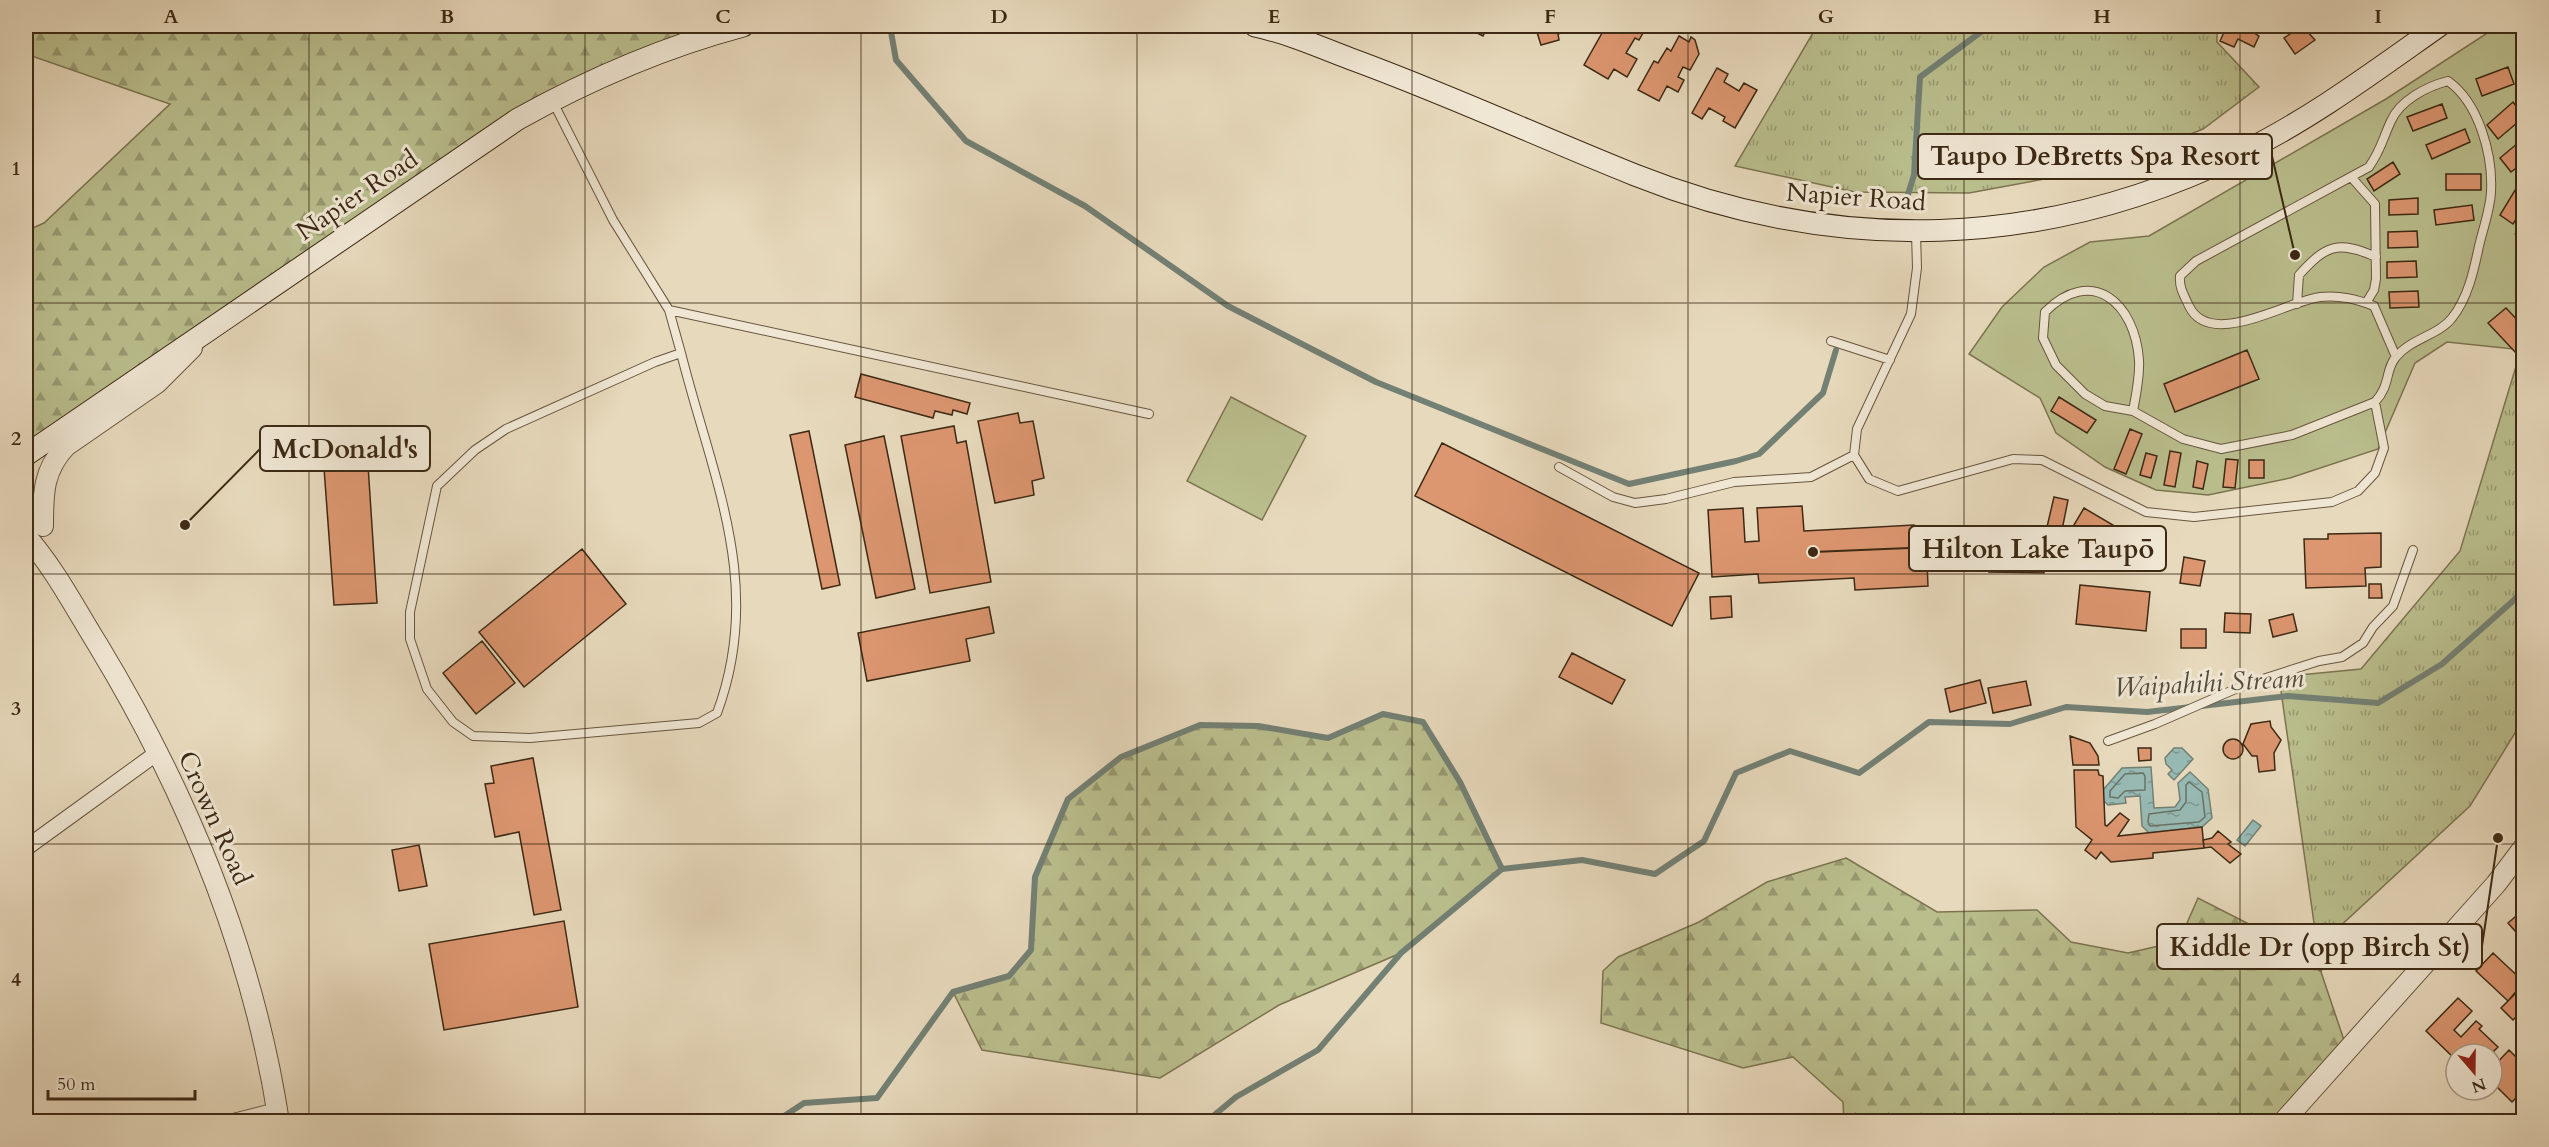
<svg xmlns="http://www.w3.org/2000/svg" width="2549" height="1147" font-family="Cardo,serif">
	<defs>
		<pattern id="grass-tufts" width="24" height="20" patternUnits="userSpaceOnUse" patternTransform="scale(1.5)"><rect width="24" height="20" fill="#babe8d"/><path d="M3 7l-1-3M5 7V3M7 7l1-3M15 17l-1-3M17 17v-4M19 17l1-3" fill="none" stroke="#989a72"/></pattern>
		<pattern id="forest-firs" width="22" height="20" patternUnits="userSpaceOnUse" patternTransform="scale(1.5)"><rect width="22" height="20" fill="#babe8d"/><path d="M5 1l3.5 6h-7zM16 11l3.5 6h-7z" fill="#989a72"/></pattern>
		<pattern id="water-ripples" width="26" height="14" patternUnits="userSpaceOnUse" patternTransform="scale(1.5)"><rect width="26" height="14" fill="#97bab4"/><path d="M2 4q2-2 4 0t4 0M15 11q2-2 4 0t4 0" fill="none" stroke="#7c9791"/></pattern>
	</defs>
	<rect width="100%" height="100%" fill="#e7d9bc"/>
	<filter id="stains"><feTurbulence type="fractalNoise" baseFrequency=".00333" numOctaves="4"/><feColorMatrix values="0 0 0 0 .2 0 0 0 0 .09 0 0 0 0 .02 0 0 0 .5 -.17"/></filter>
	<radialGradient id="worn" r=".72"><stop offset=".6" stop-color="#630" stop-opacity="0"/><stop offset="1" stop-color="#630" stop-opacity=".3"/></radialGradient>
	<path fill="url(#grass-tufts)" stroke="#7c7450" stroke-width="1.5" d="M 1817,26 L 2217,26 L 2217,42 L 2259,87 L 2203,129 L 2109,167 L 1969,193 L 1855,192 L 1735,166 Z
		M 2521,350 L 2523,720 L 2470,806 L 2336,930 L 2321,972 L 2279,677 L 2361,669 L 2460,551 Z"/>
	<path fill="url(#forest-firs)" stroke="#7c7450" stroke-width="1.5" d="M 26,26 L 731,26 L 557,97 L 26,455 L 26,231 L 44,223 L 170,104 L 26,54 Z
		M 1383,714 L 1423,722 L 1460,782 L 1502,869 L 1401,953 L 1279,1005 L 1160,1078 L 982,1050 L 953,992 L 1009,976 L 1031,950 L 1035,877 L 1068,799 L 1121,757 L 1200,725 L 1258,726 L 1328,738 Z
		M 1846,858 L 1937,912 L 2037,910 L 2071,942 L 2128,953 L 2163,945 L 2187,923 L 2198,898 L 2276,938 L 2321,972 L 2348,1052 L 2280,1121 L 1844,1122 L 1843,1102 L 1793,1057 L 1743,1068 L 1601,1023 L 1603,971 L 1618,957 L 1699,922 L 1767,882 Z"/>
	<path fill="#babe8d" stroke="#7c7450" stroke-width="1.5" d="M 2498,26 L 2523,26 L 2524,222 L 2515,234 L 2523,241 L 2523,350 L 2447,342 L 2415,363 L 2378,449 L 2290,478 L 2208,495 L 2156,490 L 2105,467 L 2056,433 L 2040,398 L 1969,354 L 2002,307 L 2044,267 L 2090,242 L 2149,236 L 2386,99 Z
		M 1231,397 L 1306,436 L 1262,520 L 1187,481 Z"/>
	<path fill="url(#water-ripples)" stroke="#738074" stroke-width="1.5" d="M 2174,748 L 2182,748 L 2193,759 L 2174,780 L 2168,774 L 2172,770 L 2166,764 L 2165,758 Z
		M 2151,767 L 2154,808 L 2175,807 L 2180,800 L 2178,783 L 2190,772 L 2208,789 L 2212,818 L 2202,827 L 2149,833 L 2142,826 L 2140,796 L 2125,797 L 2126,803 L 2108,805 L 2103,800 L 2103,790 L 2122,768 Z
		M 2253,820 L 2261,826 L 2245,846 L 2237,840 Z"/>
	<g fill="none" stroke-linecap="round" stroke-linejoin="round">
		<path stroke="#6a7264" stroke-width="1.5" d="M 2143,773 L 2145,776 L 2145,790 L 2125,791 L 2118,798 L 2110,797 L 2110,791 L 2125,774 Z
			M 2189,782 L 2202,792 L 2205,817 L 2199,822 L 2150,826 L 2148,822 L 2149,814 L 2180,810 L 2186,802 L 2186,785 Z"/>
		<path stroke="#738074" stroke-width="6" d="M 890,26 L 896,60 L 966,141 L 1085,206 L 1228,306 L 1376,382 L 1629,484 L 1736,461 L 1759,454 L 1823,393 L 1836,350
			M 1906,201 L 1914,175 L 1920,77 L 1989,26
			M 2201,706 L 2288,696 L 2378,703 L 2442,664 L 2514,600 L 2524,587
			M 775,1122 L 804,1103 L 877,1098 L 953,992 L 1009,976 L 1031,950 L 1035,877 L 1068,799 L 1121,757 L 1200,725 L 1258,726 L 1328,738 L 1383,714 L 1423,722 L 1460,782 L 1502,869
			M 1206,1122 L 1236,1097 L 1318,1050 L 1401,953 L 1502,869 L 1582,860 L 1655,874 L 1704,841 L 1736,773 L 1790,751 L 1859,773 L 1929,722 L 2010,724 L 2066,707 L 2147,712 L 2191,707"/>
	</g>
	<path fill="#dc9670" stroke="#3d2914" stroke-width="1.5" d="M 1463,26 L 1488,26 L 1483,36 Z
		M 1514,26 L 1563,26 L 1565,32 L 1558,34 L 1559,40 L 1541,45 L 1535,26 L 1516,31 Z
		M 1606,26 L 1647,26 L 1639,40 L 1635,38 L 1626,53 L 1637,59 L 1627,77 L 1614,69 L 1608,79 L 1584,65 Z
		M 2222,26 L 2257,26 L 2254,33 L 2259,36 L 2254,47 L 2238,39 L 2234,47 L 2220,41 L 2225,30 L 2220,28 Z
		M 2302,26 L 2315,40 L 2295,54 L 2284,38 Z
		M 1679,36 L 1689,42 L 1691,37 L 1695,40 L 1699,54 L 1690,70 L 1683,67 L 1678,77 L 1684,80 L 1678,92 L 1667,86 L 1659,101 L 1638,90 L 1654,61 L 1658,63 L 1667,48 L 1671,51 Z
		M 2508,67 L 2514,84 L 2482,96 L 2476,79 Z
		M 1717,68 L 1728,74 L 1724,82 L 1739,91 L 1744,83 L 1757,90 L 1735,128 L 1723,121 L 1725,117 L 1709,108 L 1702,119 L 1692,113 Z
		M 2513,102 L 2524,117 L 2498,139 L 2487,125 Z
		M 2442,104 L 2447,118 L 2413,131 L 2407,117 Z
		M 2465,129 L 2470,142 L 2432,159 L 2426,145 Z
		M 2524,138 L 2524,162 L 2511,172 L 2500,158 Z
		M 2393,162 L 2400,174 L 2374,191 L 2367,179 Z
		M 2446,174 L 2481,174 L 2481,190 L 2446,190 Z
		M 2523,177 L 2524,207 L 2513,224 L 2500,215 Z
		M 2418,198 L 2418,214 L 2389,215 L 2389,200 Z
		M 2472,205 L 2474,220 L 2436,225 L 2434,210 Z
		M 2417,231 L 2418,247 L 2388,248 L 2388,232 Z
		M 2416,261 L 2417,277 L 2387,278 L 2387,262 Z
		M 2418,291 L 2419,307 L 2390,308 L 2389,292 Z
		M 2506,308 L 2524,327 L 2524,346 L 2516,353 L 2488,323 Z
		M 2247,350 L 2259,379 L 2175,412 L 2164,384 Z
		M 861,374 L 970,403 L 967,414 L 953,410 L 952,415 L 935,411 L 933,418 L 855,397 Z
		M 2059,397 L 2096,420 L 2087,433 L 2051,411 Z
		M 1018,413 L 1020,423 L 1033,421 L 1044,478 L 1032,481 L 1034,495 L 995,503 L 978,421 Z
		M 954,426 L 957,443 L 966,441 L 991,582 L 930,593 L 901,436 Z
		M 2130,429 L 2142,434 L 2126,474 L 2114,469 Z
		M 809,431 L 840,585 L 822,589 L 790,435 Z
		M 884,436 L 915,589 L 876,598 L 845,445 Z
		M 1442,443 L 1699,573 L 1672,626 L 1415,496 Z
		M 2170,451 L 2181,453 L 2175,487 L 2164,485 Z
		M 2146,453 L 2157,456 L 2151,478 L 2140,475 Z
		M 2226,459 L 2238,460 L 2235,488 L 2223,487 Z
		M 2249,460 L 2264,460 L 2264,478 L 2249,478 Z
		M 2197,461 L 2208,464 L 2203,489 L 2193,487 Z
		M 368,465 L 377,603 L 334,605 L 324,468 Z
		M 2054,497 L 2068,500 L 2062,530 L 2047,527 Z
		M 1802,506 L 1804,531 L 1914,525 L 1916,562 L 1927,562 L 1928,586 L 1855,590 L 1854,578 L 1759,583 L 1758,574 L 1712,577 L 1708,510 L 1743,508 L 1745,542 L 1759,541 L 1757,508 Z
		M 2084,508 L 2118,528 L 2102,555 L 2068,535 Z
		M 2381,533 L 2381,567 L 2365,568 L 2366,586 L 2306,588 L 2304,539 L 2328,539 L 2328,534 Z
		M 2130,538 L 2155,550 L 2146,571 L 2120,558 Z
		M 1990,543 L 2044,543 L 2044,573 L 1989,572 Z
		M 582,549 L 626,604 L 524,687 L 479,632 Z
		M 2184,557 L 2205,561 L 2200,586 L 2180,583 Z
		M 2369,584 L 2381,584 L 2382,598 L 2369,598 Z
		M 2080,585 L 2150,592 L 2146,631 L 2076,624 Z
		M 1731,596 L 1732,617 L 1711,619 L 1710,597 Z
		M 989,607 L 994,633 L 966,639 L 970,661 L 867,681 L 858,633 Z
		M 2225,613 L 2251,614 L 2250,633 L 2224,632 Z
		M 2293,614 L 2297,631 L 2273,637 L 2269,620 Z
		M 2181,629 L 2206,629 L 2206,648 L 2181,648 Z
		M 482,641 L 515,683 L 476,714 L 443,673 Z
		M 1572,653 L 1625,680 L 1612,704 L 1559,677 Z
		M 1980,680 L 1986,703 L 1950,712 L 1945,689 Z
		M 2026,681 L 2031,705 L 1993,713 L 1988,688 Z
		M 2270,721 L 2271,727 L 2281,740 L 2274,753 L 2275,770 L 2259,772 L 2257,756 L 2252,756 L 2243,744 L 2251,724 Z
		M 2070,736 L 2090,743 L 2098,756 L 2099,765 L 2073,765 Z
		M2223 749a10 10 0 1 1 20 0a10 10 0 1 1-20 0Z
		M 2138,748 L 2151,748 L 2151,760 L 2139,761 Z
		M 533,758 L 561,910 L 534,915 L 519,832 L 495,837 L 485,784 L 494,783 L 491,766 Z
		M 2074,770 L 2098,770 L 2099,775 L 2103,776 L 2105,825 L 2107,826 L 2120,813 L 2129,820 L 2118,836 L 2202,827 L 2204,848 L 2153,853 L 2153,858 L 2111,862 L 2101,852 L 2096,859 L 2085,850 L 2092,840 L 2076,827 Z
		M 2218,831 L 2231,842 L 2228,844 L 2241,854 L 2230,863 L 2211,847 L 2204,848 L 2203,840 L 2212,838 Z
		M 419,845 L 427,886 L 399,891 L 392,850 Z
		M 2522,911 L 2524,913 L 2524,941 L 2508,923 Z
		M 564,921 L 578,1007 L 444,1030 L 429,944 Z
		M 2493,953 L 2524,982 L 2508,1001 L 2476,971 Z
		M 2516,993 L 2524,1000 L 2524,1009 L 2513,1020 L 2501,1008 Z
		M 2458,998 L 2472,1011 L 2454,1030 L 2461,1037 L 2476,1021 L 2482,1026 L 2479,1029 L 2498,1047 L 2491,1054 L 2456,1054 L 2456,1060 L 2426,1031 Z
		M 2509,1050 L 2521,1062 L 2524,1059 L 2524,1103 L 2517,1097 L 2512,1102 L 2492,1082 L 2494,1075 L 2492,1068 Z"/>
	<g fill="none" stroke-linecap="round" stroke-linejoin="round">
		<defs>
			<path id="service" d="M 553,102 L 613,220 L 669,310 L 1149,414
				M 2352,178 L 2375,204 L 2376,279 L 2374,290 L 2366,303
				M 1916,233 L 1917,268 L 1911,314 L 1857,429 L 1854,455 L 1869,479 L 1898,491 L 2013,459 L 2042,460 L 2146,512 L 2194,517 L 2332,502 L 2358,491 L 2375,473 L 2384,448 L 2375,402
				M 2297,304 L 2299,275 C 2326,245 2338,240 2376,257
				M 669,310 L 681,353 L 655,362 L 506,429 L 475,450 L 437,486 L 410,612 L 410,639 L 427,689 L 453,722 L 473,736 L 530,738 L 699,723 L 717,713 C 765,584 712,477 681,353
				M 1831,341 L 1890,360
				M 2133,411 C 2136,395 2140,377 2139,360 C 2135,303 2092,265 2045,312 L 2043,338 L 2056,365 L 2085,394 L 2105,406 L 2133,411 L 2183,439 L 2221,449 L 2292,435 L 2375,402 C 2391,385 2385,369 2396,357 C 2410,339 2439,335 2452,318 C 2468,298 2474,270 2479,246 C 2483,229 2490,210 2491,192 C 2493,155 2479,103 2448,81 C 2428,86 2400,100 2391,121 C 2383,138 2381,150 2369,167 L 2196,261 L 2180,276 C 2179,288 2184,295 2189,306 C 2210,350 2287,301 2320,297 C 2340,295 2356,299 2374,306 L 2396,357
				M 1559,467 L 1613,497 L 1635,503 L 1666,499 L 1734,482 L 1811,477 L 1854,455
				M 2108,741 L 2155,724 L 2247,684 L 2319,661 L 2342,657 L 2363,643 L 2373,627 L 2393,606 L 2413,550
				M 217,1122 L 276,1107"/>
			<path id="minor" d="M 26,848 L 157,753"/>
			<path id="tertiary" d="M 26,499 L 43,526
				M 43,525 C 43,494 43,470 66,446 L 157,383 L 192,348
				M 26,536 C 55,569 75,608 98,645 C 187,792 253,952 279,1122
				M 2283,1122 L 2496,884 L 2524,847"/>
			<path id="secondary" d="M 1255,26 C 1288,33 1320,47 1351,59 C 1447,94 1540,137 1635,175 C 1836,255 2045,250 2241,153 C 2311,119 2375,71 2439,26
				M 26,455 L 518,119 C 590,79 664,47 743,26"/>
		</defs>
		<use href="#service" stroke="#68553e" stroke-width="10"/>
		<use href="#minor" stroke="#68553e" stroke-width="17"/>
		<use href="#tertiary" stroke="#68553e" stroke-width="22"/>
		<use href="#secondary" stroke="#3d2914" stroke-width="23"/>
		<use href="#service" stroke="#efe6d3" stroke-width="8"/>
		<use href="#minor" stroke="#efe6d3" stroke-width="15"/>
		<use href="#tertiary" stroke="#efe6d3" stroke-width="20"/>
		<use href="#secondary" stroke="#efe6d3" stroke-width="21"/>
	</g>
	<path fill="none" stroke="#3d2914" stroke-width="1.5" stroke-opacity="0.55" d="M 309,26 L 309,1122M 585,26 L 585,1122M 861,26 L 861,1122M 1137,26 L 1137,1122M 1412,26 L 1412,1122M 1688,26 L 1688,1122M 1964,26 L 1964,1122M 2240,26 L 2240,1122M 26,303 L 2524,303M 26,574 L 2524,574M 26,844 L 2524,844"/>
	<g text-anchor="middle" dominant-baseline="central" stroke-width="6" stroke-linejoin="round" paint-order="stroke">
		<g font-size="26" fill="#3d2914" stroke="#efe6d3">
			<text transform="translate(357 195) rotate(-34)">Napier Road</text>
			<text transform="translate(1856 197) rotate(4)">Napier Road</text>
			<text transform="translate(215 818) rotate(66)">Crown Road</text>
		</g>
		<g font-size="27" font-style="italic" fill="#544d3c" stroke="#efe6d3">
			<text transform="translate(2209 683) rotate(-3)">Waipahihi Stream</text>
		</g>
	</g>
	<path fill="none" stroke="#3d2914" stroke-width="2" d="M2295 255L2272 156M185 525L260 449M1813 552L1909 548M2498 838L2482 946"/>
	<g fill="#3d2914" stroke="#efe6d3" stroke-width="2">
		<circle cx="2295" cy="255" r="6"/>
		<circle cx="185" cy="525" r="6"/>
		<circle cx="1813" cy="552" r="6"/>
		<circle cx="2498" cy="838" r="6"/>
	</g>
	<g fill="#efe6d3" stroke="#3d2914" stroke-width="2">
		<rect x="1918" y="134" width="354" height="45" rx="6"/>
		<rect x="260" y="426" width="170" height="45" rx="6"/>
		<rect x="1909" y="526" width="257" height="45" rx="6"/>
		<rect x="2157" y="924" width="325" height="45" rx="6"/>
	</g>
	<g font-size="27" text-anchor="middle" font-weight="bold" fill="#3d2914">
		<text x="2095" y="165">Taupo DeBretts Spa Resort</text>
		<text x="345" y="458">McDonald's</text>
		<text x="2038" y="558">Hilton Lake Taupō</text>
		<text x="2320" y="956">Kiddle Dr (opp Birch St)</text>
	</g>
	<rect width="2549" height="1147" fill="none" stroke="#e7d9bc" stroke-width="66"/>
	<g transform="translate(2474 1072) rotate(160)"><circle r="28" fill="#efe6d3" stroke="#a89a87" stroke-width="1.5"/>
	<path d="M0-4.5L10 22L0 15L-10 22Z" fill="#8f2418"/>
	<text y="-9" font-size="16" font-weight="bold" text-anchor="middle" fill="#3d2914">N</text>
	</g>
	<path d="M48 1090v9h147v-9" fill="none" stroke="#3d2914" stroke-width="3"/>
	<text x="57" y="1090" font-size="18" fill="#3d2914" stroke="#efe6d3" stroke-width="4.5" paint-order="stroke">50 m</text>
	<rect x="33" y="33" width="2483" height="1081" fill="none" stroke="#3d2914" stroke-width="2"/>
	<g font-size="20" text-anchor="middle" font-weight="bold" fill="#3d2914">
		<text x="171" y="23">A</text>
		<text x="447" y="23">B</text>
		<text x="723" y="23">C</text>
		<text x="999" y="23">D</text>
		<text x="1274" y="23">E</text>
		<text x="1550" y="23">F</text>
		<text x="1826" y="23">G</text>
		<text x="2102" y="23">H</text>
		<text x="2378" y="23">I</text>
		<text x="16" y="175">1</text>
		<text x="16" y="445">2</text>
		<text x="16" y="715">3</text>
		<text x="16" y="986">4</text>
	</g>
	<rect width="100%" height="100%" filter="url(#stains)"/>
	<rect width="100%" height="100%" fill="url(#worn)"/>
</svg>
